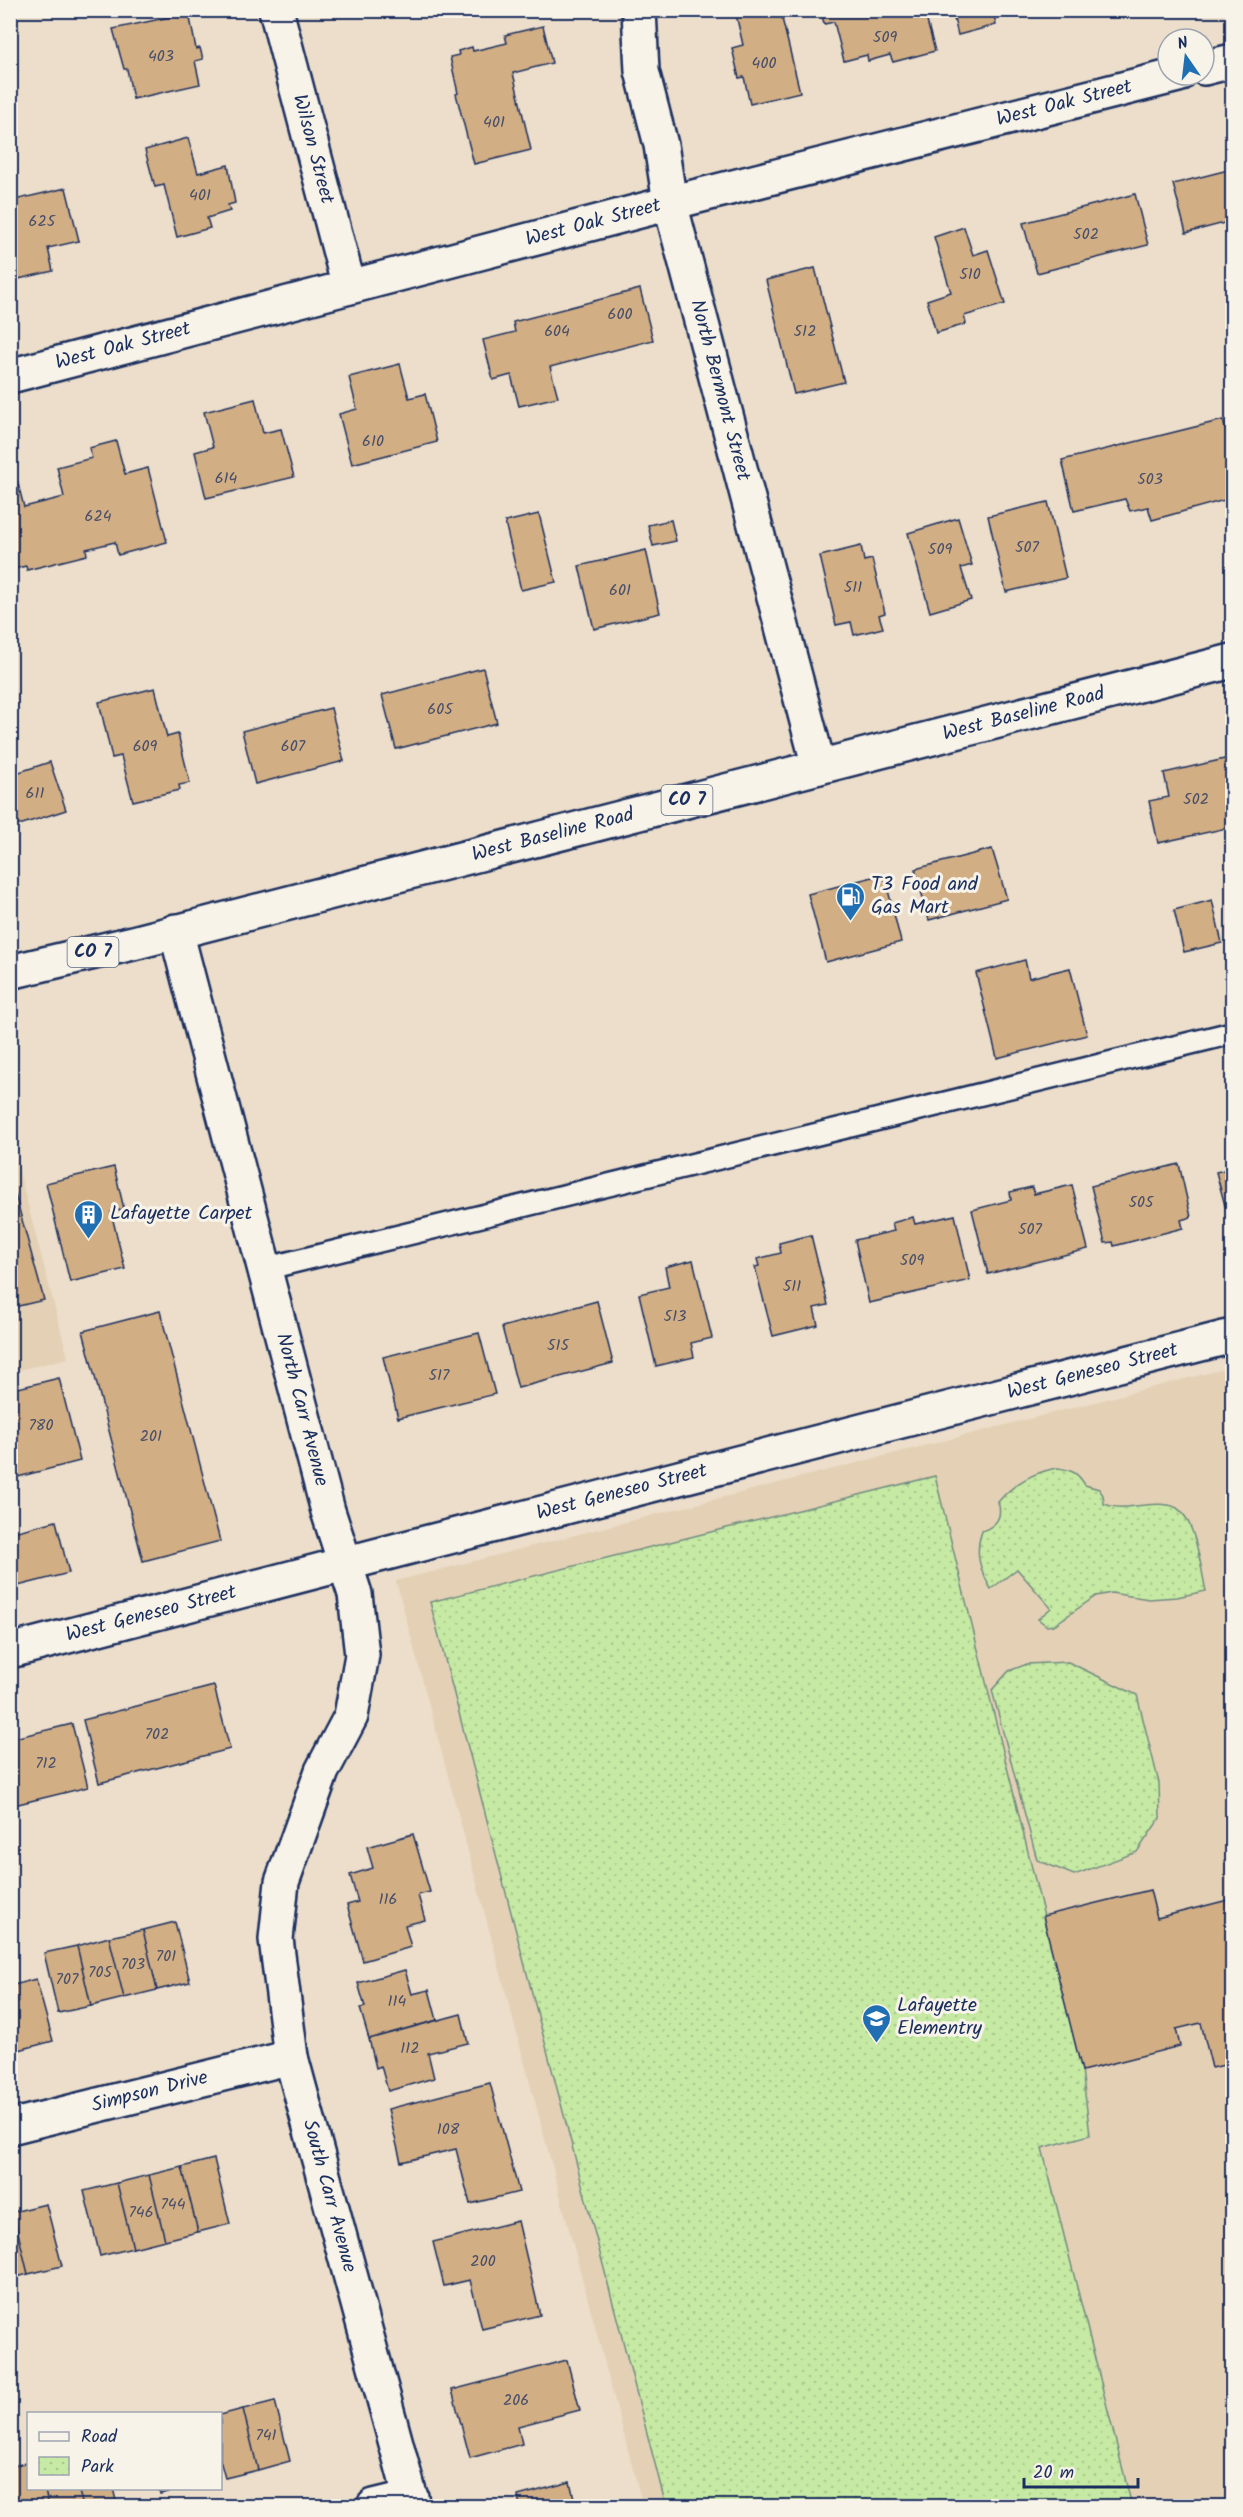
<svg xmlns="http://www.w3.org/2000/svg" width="1243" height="2517" font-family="Kalam,sans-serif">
	<defs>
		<pattern id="park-dots" width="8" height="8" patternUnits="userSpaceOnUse" patternTransform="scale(1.5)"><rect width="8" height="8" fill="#c6eaa3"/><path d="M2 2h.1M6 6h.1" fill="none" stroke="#aac98f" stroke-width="1.8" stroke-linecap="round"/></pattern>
	</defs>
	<rect width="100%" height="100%" fill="#ecdeca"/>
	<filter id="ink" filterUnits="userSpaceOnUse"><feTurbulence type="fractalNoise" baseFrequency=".0167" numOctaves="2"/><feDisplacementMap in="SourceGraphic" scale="12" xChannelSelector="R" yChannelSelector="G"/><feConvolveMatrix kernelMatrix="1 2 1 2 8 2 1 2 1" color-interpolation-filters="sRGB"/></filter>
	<g filter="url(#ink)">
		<path fill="#e4d0b5" d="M 10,1137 L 68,1358 L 11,1372 L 10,1372 Z
			M 1232,1367 L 1232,2506 L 643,2506 L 396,1581 Z"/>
		<path fill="url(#park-dots)" stroke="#708c80" stroke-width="1.5" d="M 1058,1468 C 1072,1470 1078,1473 1085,1485 L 1099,1489 L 1103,1495 L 1104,1504 C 1119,1510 1131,1506 1145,1505 C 1154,1504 1169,1503 1177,1508 C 1196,1520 1201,1570 1206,1591 L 1177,1597 L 1149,1599 L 1111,1593 L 1096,1596 L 1054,1625 L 1047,1626 L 1038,1619 L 1051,1608 L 1017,1569 L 991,1589 C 980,1570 974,1553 982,1531 C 996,1526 1003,1517 998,1502 C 1014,1483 1033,1472 1058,1468 Z
			M 935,1476 L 1082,2070 L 1090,2135 L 1042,2148 L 1132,2506 L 666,2506 L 430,1602 Z
			M 1068,1662 L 1137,1695 L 1159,1783 L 1160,1818 L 1137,1852 L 1074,1875 L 1037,1860 L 992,1690 L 1009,1671 L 1027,1664 Z"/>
		<path fill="#d2ae84" stroke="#1b2f5e" stroke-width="1.5" d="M 735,10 L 780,10 L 800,92 L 750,104 L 744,77 L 739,78 L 732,48 L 743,45 Z
			M 821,10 L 924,10 L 935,51 L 893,62 L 890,55 L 868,61 L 867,55 L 844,61 L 834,22 L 824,24 Z
			M 952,10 L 993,10 L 996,25 L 958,35 Z
			M 189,13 L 196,49 L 200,48 L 203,59 L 195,61 L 200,84 L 133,99 L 127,69 L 124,69 L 113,29 Z
			M 543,26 L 552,63 L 513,73 L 531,150 L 474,164 L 456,94 L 458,93 L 450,57 L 459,55 L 458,51 L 472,47 L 473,51 L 507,43 L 505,35 Z
			M 188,138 L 198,173 L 228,165 L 235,203 L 228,205 L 230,211 L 207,218 L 210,228 L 177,237 L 164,185 L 155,187 L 145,150 Z
			M 1232,169 L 1232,221 L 1186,233 L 1173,184 Z
			M 66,188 L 79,241 L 48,248 L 53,271 L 10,281 L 10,201 Z
			M 1135,194 L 1148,245 L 1037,273 L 1023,223 Z
			M 964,227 L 973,255 L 988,250 L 1005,304 L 964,316 L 966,324 L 936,333 L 927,300 L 951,292 L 934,237 Z
			M 815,268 L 844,382 L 794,394 L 766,280 Z
			M 640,289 L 653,340 L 550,367 L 558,397 L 519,406 L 511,375 L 493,380 L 483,340 L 515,332 L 513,322 Z
			M 400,364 L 409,398 L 425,394 L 437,442 L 352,464 L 339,414 L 357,409 L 349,377 Z
			M 255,399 L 263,433 L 281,429 L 294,477 L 206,498 L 195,452 L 213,447 L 204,412 Z
			M 1223,420 L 1232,454 L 1232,498 L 1152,520 L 1148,507 L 1130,511 L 1125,499 L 1074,511 L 1062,460 Z
			M 116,441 L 125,474 L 148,468 L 167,542 L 118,555 L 115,542 L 86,549 L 87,555 L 27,570 L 26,566 L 10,570 L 10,477 L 16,476 L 24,507 L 64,497 L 57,467 L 92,458 L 89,448 Z
			M 1048,502 L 1066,578 L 1006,592 L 988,516 Z
			M 539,514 L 556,582 L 521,590 L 505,522 Z
			M 958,518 L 972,565 L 961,568 L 971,600 L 930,612 L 908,533 Z
			M 671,520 L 676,541 L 653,546 L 648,525 Z
			M 861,546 L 864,561 L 872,559 L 885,613 L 879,615 L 883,628 L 854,635 L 851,622 L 836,625 L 820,556 Z
			M 646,550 L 660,613 L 594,629 L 579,566 Z
			M 483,668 L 497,723 L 396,749 L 382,695 Z
			M 155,688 L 167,737 L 178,734 L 190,783 L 179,785 L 180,790 L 133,801 L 121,756 L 112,758 L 99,702 Z
			M 331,708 L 344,761 L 255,784 L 242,731 Z
			M 1229,758 L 1232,776 L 1232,827 L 1158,843 L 1149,801 L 1169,797 L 1164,773 Z
			M 50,762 L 66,810 L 10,828 L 10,775 Z
			M 992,849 L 1007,899 L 929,920 L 915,869 Z
			M 884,874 L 901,942 L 826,962 L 808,894 Z
			M 1212,900 L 1222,943 L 1184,952 L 1174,910 Z
			M 1025,960 L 1029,978 L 1070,968 L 1087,1035 L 997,1058 L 976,973 Z
			M 1179,1164 L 1191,1217 L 1181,1220 L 1183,1228 L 1114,1246 L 1113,1242 L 1105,1243 L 1091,1186 Z
			M 114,1167 L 124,1209 L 111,1212 L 125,1269 L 70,1282 L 46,1183 Z
			M 1232,1168 L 1232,1228 L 1231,1228 L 1216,1172 Z
			M 10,1176 L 44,1300 L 10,1308 Z
			M 1072,1185 L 1088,1249 L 988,1274 L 972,1210 L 1011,1200 L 1010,1192 L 1032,1187 L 1034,1194 Z
			M 955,1215 L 970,1280 L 869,1303 L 855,1240 L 894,1231 L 892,1223 L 913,1217 L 915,1224 Z
			M 811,1235 L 828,1305 L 814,1308 L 818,1325 L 773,1336 L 755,1267 L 759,1266 L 757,1259 L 781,1253 L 779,1243 Z
			M 693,1260 L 712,1338 L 691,1343 L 694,1357 L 656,1366 L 639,1294 L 669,1287 L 665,1267 Z
			M 597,1301 L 613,1363 L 518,1388 L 502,1327 Z
			M 160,1311 L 220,1541 L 143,1561 L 83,1331 Z
			M 479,1333 L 495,1394 L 398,1418 L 383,1357 Z
			M 59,1378 L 80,1461 L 10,1479 L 10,1390 Z
			M 56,1521 L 69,1573 L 10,1588 L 10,1533 Z
			M 214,1686 L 230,1749 L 99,1783 L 83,1720 Z
			M 72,1724 L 88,1787 L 10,1806 L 10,1739 Z
			M 413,1834 L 430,1892 L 418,1895 L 425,1920 L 405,1925 L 411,1947 L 363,1961 L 347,1905 L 358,1902 L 350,1875 L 373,1868 L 367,1847 Z
			M 1150,1890 L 1157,1918 L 1232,1899 L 1232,2063 L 1212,2068 L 1201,2023 L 1176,2029 L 1180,2046 L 1082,2071 L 1043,1916 Z
			M 175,1922 L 190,1982 L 157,1990 L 143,1930 Z
			M 143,1930 L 157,1990 L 124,1998 L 109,1937 Z
			M 109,1937 L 124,1998 L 91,2006 L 77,1946 Z
			M 77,1946 L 91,2006 L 58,2013 L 44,1953 Z
			M 405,1970 L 412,1994 L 429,1990 L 437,2020 L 369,2039 L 360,2008 L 365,2007 L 358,1983 Z
			M 36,1979 L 53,2041 L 19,2050 L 10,2016 L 10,1986 Z
			M 461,2014 L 468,2043 L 428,2053 L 434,2078 L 388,2091 L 381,2066 L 376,2068 L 369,2039 Z
			M 10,2016 L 19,2050 L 10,2053 Z
			M 490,2083 L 519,2192 L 470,2204 L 456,2149 L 401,2162 L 388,2109 Z
			M 214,2159 L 230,2224 L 198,2232 L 182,2167 Z
			M 182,2167 L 198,2232 L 165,2240 L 149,2175 Z
			M 149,2175 L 165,2240 L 133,2248 L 117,2183 Z
			M 117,2183 L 133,2248 L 100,2256 L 84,2191 Z
			M 46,2204 L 62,2266 L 28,2274 L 13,2212 Z
			M 13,2212 L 28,2274 L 10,2279 L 10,2213 Z
			M 518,2221 L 540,2315 L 482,2329 L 470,2280 L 444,2286 L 433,2242 Z
			M 567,2360 L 580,2410 L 518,2426 L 522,2444 L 470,2458 L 452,2390 Z
			M 275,2401 L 290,2461 L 258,2470 L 243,2409 Z
			M 243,2409 L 258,2470 L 225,2478 L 220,2460 L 220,2415 Z
			M 28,2462 L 28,2488 L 44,2488 L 49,2506 L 14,2506 L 10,2492 L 10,2467 Z
			M 570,2482 L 576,2506 L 520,2506 L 518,2496 Z
			M 44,2488 L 78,2488 L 83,2506 L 49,2506 Z
			M 78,2488 L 113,2488 L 117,2505 L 83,2506 Z
			M 159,2488 L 182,2488 L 160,2494 Z"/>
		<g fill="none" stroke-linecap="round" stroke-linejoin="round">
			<defs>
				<path id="lane" d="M 264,1269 L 1232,1033"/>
				<g id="street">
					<path id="s1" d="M 276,10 L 349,287"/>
					<path id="s2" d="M 639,10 L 642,71 L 661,145 L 670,203 L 819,767"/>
					<path d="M 1204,68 L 1232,61"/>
					<path id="s3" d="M 10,376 L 670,203 L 1178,75"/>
					<path id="s4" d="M 176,931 L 328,1511 L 355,1594 L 362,1655 L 351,1716 L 322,1771 L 282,1882 L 276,1939 L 291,2057 L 413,2506"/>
					<path id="s5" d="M 10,1651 L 398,1550 L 1232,1336"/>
					<path id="s6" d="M 10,2127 L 291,2057"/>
					<path d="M 374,2506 L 411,2497"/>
				</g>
				<g id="primary">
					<path id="s7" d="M 10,972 L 133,943 L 1232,661"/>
				</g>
			</defs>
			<use href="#lane" stroke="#1b2f5e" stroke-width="26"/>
			<use href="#street" stroke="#1b2f5e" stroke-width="38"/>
			<use href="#primary" stroke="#1b2f5e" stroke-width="38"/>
			<use href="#lane" stroke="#f7f3e8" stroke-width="21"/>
			<use href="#street" stroke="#f7f3e8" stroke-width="33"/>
			<use href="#primary" stroke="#f7f3e8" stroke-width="33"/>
		</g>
	</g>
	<defs>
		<symbol id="fuel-pin" viewBox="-11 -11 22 30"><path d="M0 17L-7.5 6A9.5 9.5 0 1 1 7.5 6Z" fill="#1f6fb2" stroke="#f7f3e8"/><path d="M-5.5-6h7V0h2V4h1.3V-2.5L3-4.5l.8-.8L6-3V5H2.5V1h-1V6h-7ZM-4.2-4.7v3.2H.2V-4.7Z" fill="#fff"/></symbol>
		<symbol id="building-pin" viewBox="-11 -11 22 30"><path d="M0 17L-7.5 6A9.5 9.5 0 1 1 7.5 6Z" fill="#1f6fb2" stroke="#f7f3e8"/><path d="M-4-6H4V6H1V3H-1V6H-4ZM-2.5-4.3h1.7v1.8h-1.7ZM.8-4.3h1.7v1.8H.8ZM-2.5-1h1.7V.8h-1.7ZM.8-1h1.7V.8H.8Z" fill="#fff"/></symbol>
		<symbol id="school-pin" viewBox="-11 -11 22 30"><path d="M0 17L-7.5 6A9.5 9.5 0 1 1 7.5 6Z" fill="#1f6fb2" stroke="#f7f3e8"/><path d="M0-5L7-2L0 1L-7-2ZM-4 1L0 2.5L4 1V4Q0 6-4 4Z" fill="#fff"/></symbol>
	</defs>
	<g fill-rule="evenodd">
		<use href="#fuel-pin" x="834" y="880" width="33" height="45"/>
		<use href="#building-pin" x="72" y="1198" width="33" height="45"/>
		<use href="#school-pin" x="860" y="2002" width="33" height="45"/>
	</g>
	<g text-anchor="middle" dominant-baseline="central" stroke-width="6" stroke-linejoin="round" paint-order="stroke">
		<g font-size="16" fill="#494f68">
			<text x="885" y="37">509</text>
			<text x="161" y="56">403</text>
			<text x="764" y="63">400</text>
			<text x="494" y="122">401</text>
			<text x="200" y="195">401</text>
			<text x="42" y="221">625</text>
			<text x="1086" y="234">502</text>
			<text x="970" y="274">510</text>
			<text x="620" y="314">600</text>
			<text x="557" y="331">604</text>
			<text x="805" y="331">512</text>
			<text x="373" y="441">610</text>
			<text x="226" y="478">614</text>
			<text x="1150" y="479">503</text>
			<text x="98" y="516">624</text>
			<text x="1027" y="547">507</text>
			<text x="940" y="549">509</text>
			<text x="853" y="587">511</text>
			<text x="620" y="590">601</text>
			<text x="440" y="709">605</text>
			<text x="145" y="746">609</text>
			<text x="293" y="746">607</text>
			<text x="35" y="793">611</text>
			<text x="1196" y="799">502</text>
			<text x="1141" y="1202">505</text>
			<text x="1030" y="1229">507</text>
			<text x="912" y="1260">509</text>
			<text x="792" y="1286">511</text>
			<text x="675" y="1316">513</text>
			<text x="558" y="1345">515</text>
			<text x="439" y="1375">517</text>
			<text x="41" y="1425">780</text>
			<text x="151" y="1436">201</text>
			<text x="157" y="1734">702</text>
			<text x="46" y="1763">712</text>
			<text x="388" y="1899">116</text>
			<text x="166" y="1956">701</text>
			<text x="133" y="1964">703</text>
			<text x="100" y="1972">705</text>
			<text x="67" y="1979">707</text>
			<text x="397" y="2001">114</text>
			<text x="410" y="2048">112</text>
			<text x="448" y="2129">108</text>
			<text x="173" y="2204">744</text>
			<text x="141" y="2212">746</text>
			<text x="483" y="2261">200</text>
			<text x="516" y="2400">206</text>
			<text x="266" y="2435">741</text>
		</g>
		<g fill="#f7f3e8" stroke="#5d6a87" stroke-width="1.5">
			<rect x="661.5" y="785" width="51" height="30" rx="4.5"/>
			<rect x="67.5" y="937" width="51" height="30" rx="4.5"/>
		</g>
		<g font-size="18" font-weight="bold" fill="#1b2f5e">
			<text x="687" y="800">CO 7</text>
			<text x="93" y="952">CO 7</text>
		</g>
		<g font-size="20" fill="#1b2f5e" stroke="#f7f3e8">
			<text stroke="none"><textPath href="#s3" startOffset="1089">West Oak Street</textPath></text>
			<text stroke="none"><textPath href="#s1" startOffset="144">Wilson Street</textPath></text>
			<text stroke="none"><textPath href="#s3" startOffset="603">West Oak Street</textPath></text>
			<text stroke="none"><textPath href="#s3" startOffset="117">West Oak Street</textPath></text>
			<text stroke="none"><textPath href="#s2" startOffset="390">North Bermont Street</textPath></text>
			<text stroke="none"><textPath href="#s7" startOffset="1046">West Baseline Road</textPath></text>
			<text stroke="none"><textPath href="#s7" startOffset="560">West Baseline Road</textPath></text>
			<text stroke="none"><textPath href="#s5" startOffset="1118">West Geneseo Street</textPath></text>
			<text stroke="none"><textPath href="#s4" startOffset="495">North Carr Avenue</textPath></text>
			<text stroke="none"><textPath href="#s5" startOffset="632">West Geneseo Street</textPath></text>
			<text stroke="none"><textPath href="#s5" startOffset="146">West Geneseo Street</textPath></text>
			<text stroke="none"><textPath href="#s6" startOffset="144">Simpson Drive</textPath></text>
			<text stroke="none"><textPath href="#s4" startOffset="1311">South Carr Avenue</textPath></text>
		</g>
		<g font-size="20" fill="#1b2f5e" stroke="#f7f3e8" text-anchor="start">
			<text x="871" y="885">T3 Food and<tspan x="871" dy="23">Gas Mart</tspan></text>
			<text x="110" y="1214">Lafayette Carpet</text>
			<text x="897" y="2006">Lafayette<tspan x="897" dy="23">Elementry</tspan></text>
		</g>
	</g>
	<rect width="1243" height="2517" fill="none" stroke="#f7f3e8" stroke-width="36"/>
	<rect x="18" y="18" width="1207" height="2481" fill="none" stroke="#1b2f5e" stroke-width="2" filter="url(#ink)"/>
	<rect x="27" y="2412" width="195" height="78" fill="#f7f3e8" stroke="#9fa5b1" stroke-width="1.5"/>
	<rect x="39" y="2432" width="30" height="9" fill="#f7f3e8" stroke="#9fa5b1" stroke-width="1.5"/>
	<text x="81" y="2442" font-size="18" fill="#1b2f5e">Road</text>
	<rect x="39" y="2457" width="30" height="18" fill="url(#park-dots)" stroke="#9fa5b1" stroke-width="1.5"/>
	<text x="81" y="2472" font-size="18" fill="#1b2f5e">Park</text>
	<g transform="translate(1186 57) rotate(346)"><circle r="28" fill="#f7f3e8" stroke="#9fa5b1" stroke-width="1.5"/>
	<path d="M0-4.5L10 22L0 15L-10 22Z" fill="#1f6fb2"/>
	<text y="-9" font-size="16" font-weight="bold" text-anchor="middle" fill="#1b2f5e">N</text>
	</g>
	<path d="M1024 2478v9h114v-9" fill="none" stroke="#1b2f5e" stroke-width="3"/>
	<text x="1033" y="2478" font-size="18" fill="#1b2f5e" stroke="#f7f3e8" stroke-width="4.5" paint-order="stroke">20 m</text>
</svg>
